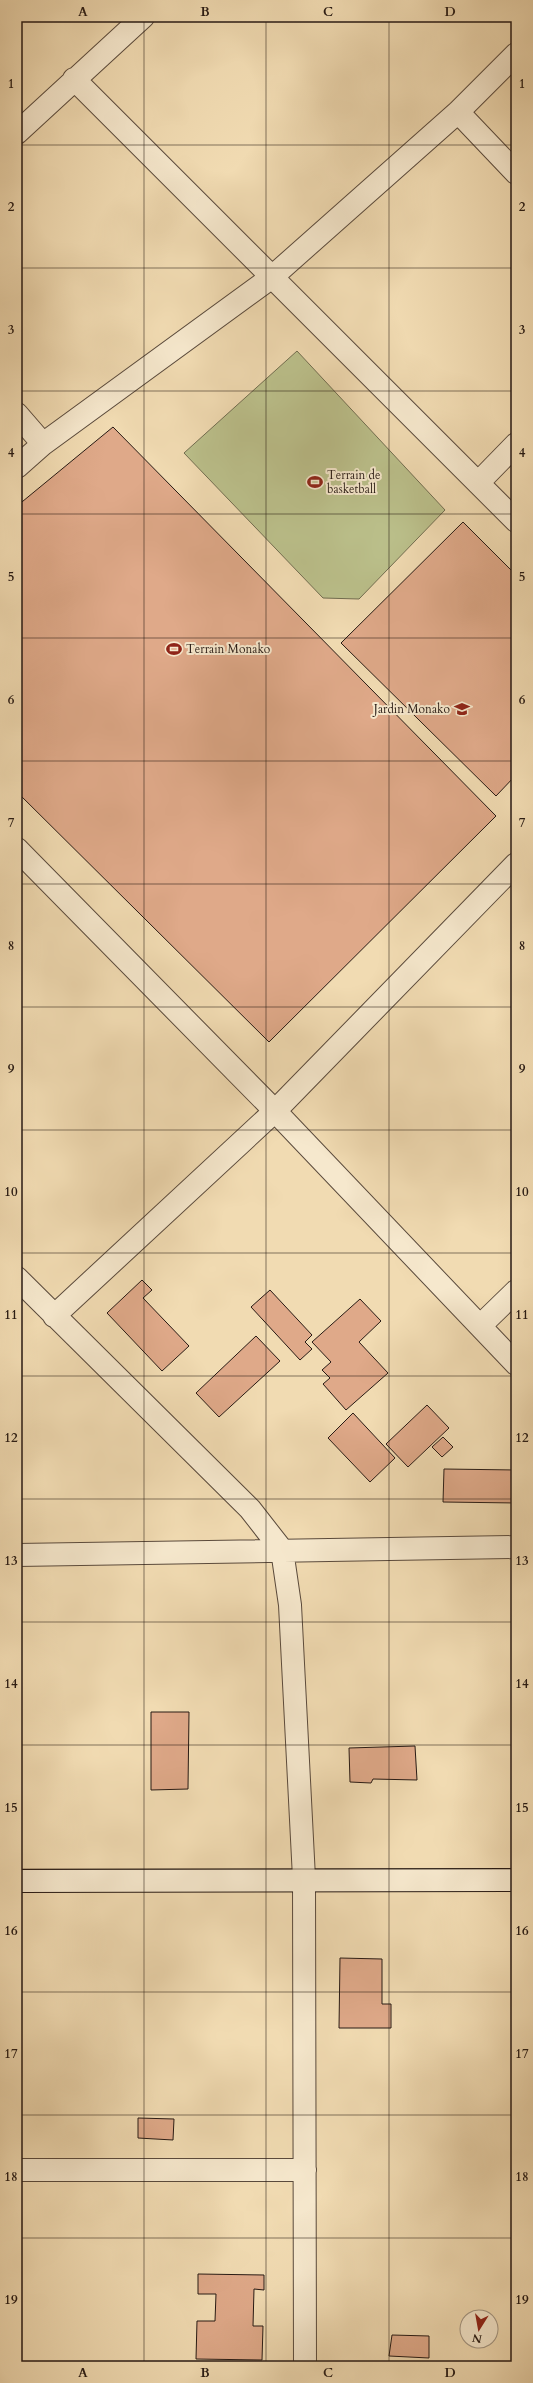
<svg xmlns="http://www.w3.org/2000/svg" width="533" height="2383" font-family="Cardo,serif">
	<rect width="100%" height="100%" fill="#f1dbb2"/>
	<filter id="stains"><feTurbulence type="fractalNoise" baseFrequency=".005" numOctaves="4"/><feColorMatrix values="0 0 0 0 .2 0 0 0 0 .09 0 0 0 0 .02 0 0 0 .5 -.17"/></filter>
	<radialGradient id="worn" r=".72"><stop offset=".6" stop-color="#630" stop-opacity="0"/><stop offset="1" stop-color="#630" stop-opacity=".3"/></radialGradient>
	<path fill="#bbc08b" stroke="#716d50" d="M 297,351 L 445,510 L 359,599 L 323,598 L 184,453 Z"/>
	<path fill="#dfa989" stroke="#271a14" d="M 113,427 L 496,816 L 269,1042 L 17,792 L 17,506 Z
		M 463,522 L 516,575 L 516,775 L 496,796 L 341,643 Z
		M 142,1280 L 152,1290 L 143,1298 L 189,1346 L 162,1371 L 107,1313 Z
		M 270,1290 L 312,1335 L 305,1342 L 312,1349 L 300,1360 L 251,1307 Z
		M 360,1299 L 381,1321 L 359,1342 L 388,1373 L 346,1410 L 323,1384 L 330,1378 L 322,1370 L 331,1362 L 312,1342 Z
		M 256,1336 L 280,1361 L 219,1417 L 196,1393 Z
		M 427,1405 L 449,1428 L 408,1467 L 386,1444 Z
		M 353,1413 L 395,1458 L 370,1482 L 328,1438 Z
		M 443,1437 L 453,1447 L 442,1457 L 432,1447 Z
		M 444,1469 L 516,1470 L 516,1503 L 443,1502 Z
		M 151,1712 L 189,1712 L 188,1789 L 151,1790 Z
		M 415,1746 L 417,1780 L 373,1779 L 371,1783 L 350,1782 L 349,1748 Z
		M 340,1958 L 382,1959 L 382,2004 L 391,2004 L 391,2028 L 339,2028 Z
		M 138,2118 L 174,2119 L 173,2140 L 138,2138 Z
		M 198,2274 L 264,2275 L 264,2290 L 254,2289 L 253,2326 L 263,2326 L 262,2360 L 196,2359 L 197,2321 L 215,2321 L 216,2294 L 198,2294 Z
		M 392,2335 L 429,2336 L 429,2358 L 389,2356 Z"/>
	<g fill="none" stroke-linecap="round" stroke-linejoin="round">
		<defs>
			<path id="street" d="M 74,79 L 516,521
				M 458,112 L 516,173
				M 17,133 L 143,17
				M 17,414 L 43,444
				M 17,467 L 43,444 L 272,277 L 458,112 L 516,54
				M 478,483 L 516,444
				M 17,849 L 275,1111 L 516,1364
				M 17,1278 L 250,1509 L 282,1550 L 290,1605 L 304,1878 L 305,2366
				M 54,1316 L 275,1111 L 516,864
				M 480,1326 L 516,1291
				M 17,1555 L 516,1547
				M 17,2170 L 305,2170"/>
			<path id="secondary" d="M 17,1881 L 516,1880"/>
		</defs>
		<use href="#street" stroke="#5a4a3c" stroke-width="24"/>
		<use href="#secondary" stroke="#271a14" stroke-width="24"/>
		<use href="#street" stroke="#f6e8cd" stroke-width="22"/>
		<use href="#secondary" stroke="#f6e8cd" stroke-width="22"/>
	</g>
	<path fill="none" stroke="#271a14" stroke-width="1" stroke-opacity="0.55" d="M 144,17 L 144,2366M 266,17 L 266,2366M 389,17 L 389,2366M 17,145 L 516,145M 17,268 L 516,268M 17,391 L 516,391M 17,514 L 516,514M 17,638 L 516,638M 17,761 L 516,761M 17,884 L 516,884M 17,1007 L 516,1007M 17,1130 L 516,1130M 17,1253 L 516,1253M 17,1376 L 516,1376M 17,1499 L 516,1499M 17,1622 L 516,1622M 17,1745 L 516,1745M 17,1869 L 516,1869M 17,1992 L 516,1992M 17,2115 L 516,2115M 17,2238 L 516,2238"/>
	<defs>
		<symbol id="stadium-bare" viewBox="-9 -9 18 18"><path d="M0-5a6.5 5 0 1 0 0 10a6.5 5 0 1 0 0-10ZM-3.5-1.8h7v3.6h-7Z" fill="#8f2418" stroke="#f6e8cd" stroke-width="2.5" paint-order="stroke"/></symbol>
		<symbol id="school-bare" viewBox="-9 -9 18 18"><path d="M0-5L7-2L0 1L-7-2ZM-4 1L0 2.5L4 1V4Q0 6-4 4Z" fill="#8f2418" stroke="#f6e8cd" stroke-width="2.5" paint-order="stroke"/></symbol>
	</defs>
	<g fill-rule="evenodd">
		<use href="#stadium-bare" x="304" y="471" width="22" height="22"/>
		<use href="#stadium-bare" x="163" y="638" width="22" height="22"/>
		<use href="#school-bare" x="451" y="698" width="22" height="22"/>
	</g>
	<g text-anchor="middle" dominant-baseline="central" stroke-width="4" stroke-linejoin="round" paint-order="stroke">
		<g font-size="12" fill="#271a14" stroke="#f6e8cd" text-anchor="start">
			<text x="327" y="475">Terrain de<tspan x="327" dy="14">basketball</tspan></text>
			<text x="186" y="649">Terrain Monako</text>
			<text x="450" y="709" text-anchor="end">Jardin Monako</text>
		</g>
	</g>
	<rect width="533" height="2383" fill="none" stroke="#f1dbb2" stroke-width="44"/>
	<g transform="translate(479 2329) rotate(191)"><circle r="19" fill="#f6e8cd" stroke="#a39683"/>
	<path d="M0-3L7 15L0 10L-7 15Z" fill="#8f2418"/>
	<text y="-6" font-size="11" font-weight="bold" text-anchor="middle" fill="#271a14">N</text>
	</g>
	<rect x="22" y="22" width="489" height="2339" fill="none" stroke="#271a14" stroke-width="1.5"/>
	<g font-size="13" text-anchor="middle" font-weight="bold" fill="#271a14">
		<text x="83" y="16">A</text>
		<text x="205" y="16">B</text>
		<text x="328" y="16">C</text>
		<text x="450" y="16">D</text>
		<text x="11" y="88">1</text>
		<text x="522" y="88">1</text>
		<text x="11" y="211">2</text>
		<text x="522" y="211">2</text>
		<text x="11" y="334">3</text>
		<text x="522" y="334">3</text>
		<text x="11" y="457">4</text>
		<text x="522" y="457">4</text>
		<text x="11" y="581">5</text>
		<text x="522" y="581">5</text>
		<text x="11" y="704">6</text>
		<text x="522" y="704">6</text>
		<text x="11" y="827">7</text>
		<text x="522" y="827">7</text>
		<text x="11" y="950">8</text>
		<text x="522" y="950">8</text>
		<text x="11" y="1073">9</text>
		<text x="522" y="1073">9</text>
		<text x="11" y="1196">10</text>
		<text x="522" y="1196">10</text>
		<text x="11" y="1319">11</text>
		<text x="522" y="1319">11</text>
		<text x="11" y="1442">12</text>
		<text x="522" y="1442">12</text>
		<text x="11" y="1565">13</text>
		<text x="522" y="1565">13</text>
		<text x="11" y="1688">14</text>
		<text x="522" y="1688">14</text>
		<text x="11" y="1812">15</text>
		<text x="522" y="1812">15</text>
		<text x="11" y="1935">16</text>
		<text x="522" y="1935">16</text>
		<text x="11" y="2058">17</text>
		<text x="522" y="2058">17</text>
		<text x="11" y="2181">18</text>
		<text x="522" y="2181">18</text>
		<text x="11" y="2304">19</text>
		<text x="522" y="2304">19</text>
		<text x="83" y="2377">A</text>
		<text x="205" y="2377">B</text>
		<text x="328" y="2377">C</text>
		<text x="450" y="2377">D</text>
	</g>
	<rect width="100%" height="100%" filter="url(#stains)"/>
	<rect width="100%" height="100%" fill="url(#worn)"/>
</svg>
